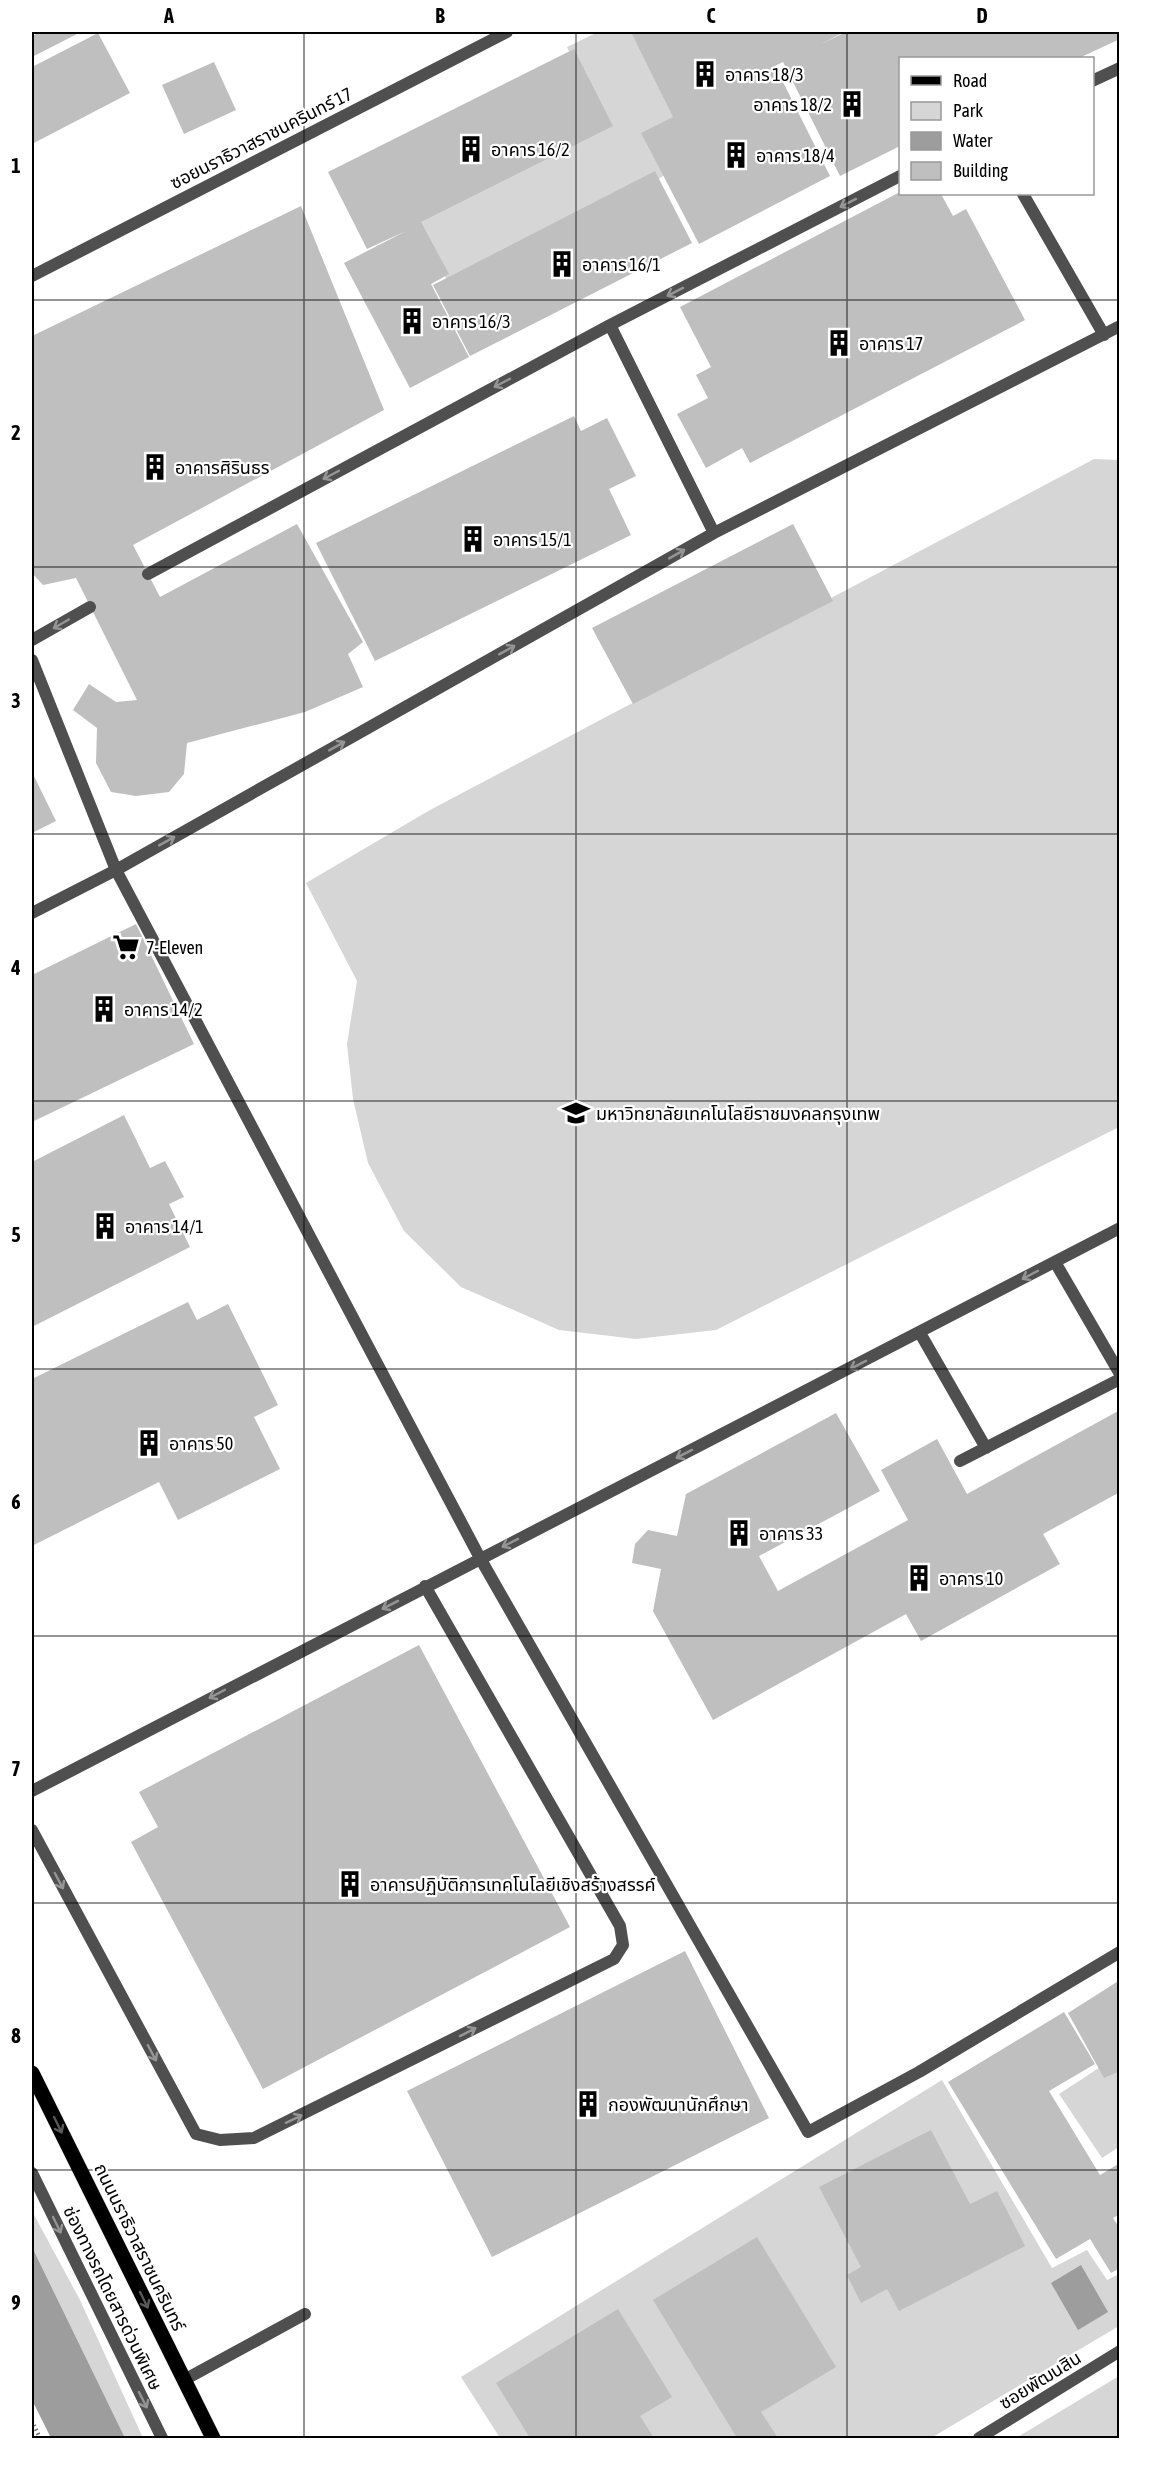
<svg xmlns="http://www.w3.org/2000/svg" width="1151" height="2470" font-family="'Asap Condensed','Noto Sans Thai',sans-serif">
	<rect width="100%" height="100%" fill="#fff"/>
	<path fill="#d6d6d6" d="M 598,32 L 647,32 L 712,148 L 456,295 L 398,197 L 600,119 L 567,47 Z
		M 1094,459 L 1119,460 L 1119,1127 L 716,1330 L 636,1339 L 559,1330 L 461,1287 L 404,1231 L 368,1163 L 353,1099 L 347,1044 L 357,981 L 306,883 L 430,810 Z
		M 1111,2060 L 1119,2069 L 1119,2147 L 1102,2158 L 1059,2094 Z
		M 942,2080 L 1052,2268 L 1087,2250 L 1107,2280 L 1119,2274 L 1119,2326 L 931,2438 L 500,2438 L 461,2377 Z
		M 32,2211 L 80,2300 L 143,2438 L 125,2438 L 32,2247 Z
		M 1119,2376 L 1119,2438 L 1016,2438 Z"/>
	<path fill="#9d9d9d" d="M 32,2247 L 125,2438 L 51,2438 L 32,2400 Z
		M 1081,2265 L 1108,2312 L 1078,2330 L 1051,2283 Z"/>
	<path fill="#bfbfbf" d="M 40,32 L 81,32 L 32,57 L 32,36 Z
		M 631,32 L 844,32 L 823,43 L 846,32 L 1120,32 L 1120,39 L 1079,58 L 900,58 L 900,146 L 840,176 L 783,62 L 775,66 L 830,176 L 699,244 L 641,133 L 673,117 Z
		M 98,33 L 130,93 L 32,144 L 32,67 Z
		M 574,49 L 613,126 L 421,222 L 449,274 L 431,284 L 469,357 L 410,388 L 344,263 L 406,231 L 367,249 L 328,172 Z
		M 214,62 L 236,110 L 184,134 L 162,85 Z
		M 655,171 L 692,243 L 470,356 L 433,285 Z
		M 900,192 L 941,194 L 953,216 L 966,209 L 1025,320 L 750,463 L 742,448 L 706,468 L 677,414 L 708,398 L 696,375 L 711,367 L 680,307 Z
		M 301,206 L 384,410 L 133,545 L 160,597 L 297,524 L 363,642 L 348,654 L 363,687 L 305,712 L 187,743 L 184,774 L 169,792 L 136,796 L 111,792 L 96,763 L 97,728 L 73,710 L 89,684 L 116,702 L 137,700 L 76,578 L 43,585 L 32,573 L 32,336 Z
		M 574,416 L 581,431 L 607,418 L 636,476 L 609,489 L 631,535 L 375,661 L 316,543 Z
		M 793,524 L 833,601 L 633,704 L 592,628 Z
		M 32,772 L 56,821 L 32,833 Z
		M 136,924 L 194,1044 L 32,1122 L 32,975 Z
		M 124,1115 L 150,1168 L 165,1161 L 184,1197 L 169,1204 L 190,1247 L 32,1327 L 32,1162 Z
		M 188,1302 L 197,1320 L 228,1304 L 278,1405 L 254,1417 L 280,1469 L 178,1520 L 159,1482 L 32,1546 L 32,1379 Z
		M 1120,1410 L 1120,1492 L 1043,1534 L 1060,1564 L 921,1641 L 906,1614 L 713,1720 L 653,1611 L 661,1569 L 632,1563 L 635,1544 L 648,1530 L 677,1536 L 686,1494 L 836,1413 L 880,1491 L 759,1556 L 778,1591 L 908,1520 L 881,1470 L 937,1439 L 967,1494 Z
		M 419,1645 L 570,1927 L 263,2089 L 131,1842 L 158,1827 L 139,1792 Z
		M 685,1951 L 769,2118 L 492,2257 L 407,2091 Z
		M 1120,1980 L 1120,2071 L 1104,2078 L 1068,2013 Z
		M 1064,2012 L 1095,2064 L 1049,2091 L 1100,2175 L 1120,2163 L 1120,2214 L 1113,2218 L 1120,2229 L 1120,2268 L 1111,2273 L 1090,2239 L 1056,2259 L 948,2082 Z
		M 931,2130 L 970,2204 L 997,2191 L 1025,2246 L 899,2311 L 887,2289 L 861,2303 L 847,2275 L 861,2267 L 819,2187 Z
		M 757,2237 L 836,2367 L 761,2412 L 778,2438 L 737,2438 L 653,2300 Z
		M 618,2309 L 672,2397 L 640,2416 L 654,2438 L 530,2438 L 496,2383 Z"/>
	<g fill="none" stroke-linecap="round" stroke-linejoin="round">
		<defs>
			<path id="primary" d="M 32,2073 L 213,2438"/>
		</defs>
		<use href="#primary" stroke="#dbdbdb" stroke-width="16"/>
		<path stroke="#717171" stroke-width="4" stroke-dasharray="1.5 3" stroke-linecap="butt" d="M 32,2421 L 40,2438"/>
		<path stroke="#4f4f4f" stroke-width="12" d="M 1092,81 L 1120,68
			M 1023,194 L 1104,335
			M 610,325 L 714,533
			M 148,574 L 610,325 L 900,176
			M 32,640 L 90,607
			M 32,660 L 116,870 L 480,1558 L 808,2132 L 919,2072 L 1120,1952
			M 32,913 L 116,870 L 714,533 L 1120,326
			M 1055,1262 L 1120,1374
			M 920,1333 L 986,1448
			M 960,1461 L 1120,1379
			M 32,1791 L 1120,1228
			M 32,1830 L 196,2134 L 220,2140 L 254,2138 L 614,1959 L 623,1945 L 620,1926 L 425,1586
			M 32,2173 L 162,2438
			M 184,2380 L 305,2314"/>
		<path stroke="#4f4f4f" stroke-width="12" d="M 979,2438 L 1120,2351"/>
		<path stroke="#4f4f4f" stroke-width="12" d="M 32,276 L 507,32"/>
		<use href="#primary" stroke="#000" stroke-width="15"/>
	</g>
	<defs><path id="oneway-shaft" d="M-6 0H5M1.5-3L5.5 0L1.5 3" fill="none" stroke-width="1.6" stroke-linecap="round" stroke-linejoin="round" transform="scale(1.5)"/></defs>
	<g stroke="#959595">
		<use href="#oneway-shaft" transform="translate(848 203) rotate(153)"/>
		<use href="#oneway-shaft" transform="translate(675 292) rotate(153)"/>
		<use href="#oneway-shaft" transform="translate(502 383) rotate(152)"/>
		<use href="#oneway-shaft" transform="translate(331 475) rotate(152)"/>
		<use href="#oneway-shaft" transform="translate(677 554) rotate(-29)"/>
		<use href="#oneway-shaft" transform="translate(61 624) rotate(150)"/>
		<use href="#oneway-shaft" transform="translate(507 650) rotate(-29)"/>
		<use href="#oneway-shaft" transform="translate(337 746) rotate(-29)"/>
		<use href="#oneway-shaft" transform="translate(167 841) rotate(-29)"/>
		<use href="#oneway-shaft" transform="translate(1030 1275) rotate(152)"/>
		<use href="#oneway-shaft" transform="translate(858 1365) rotate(153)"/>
		<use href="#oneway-shaft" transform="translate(684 1454) rotate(153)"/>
		<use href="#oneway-shaft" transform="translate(510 1543) rotate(153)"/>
		<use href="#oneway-shaft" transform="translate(390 1605) rotate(153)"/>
		<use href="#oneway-shaft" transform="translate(217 1694) rotate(152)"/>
		<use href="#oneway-shaft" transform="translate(59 1881) rotate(62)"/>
		<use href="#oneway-shaft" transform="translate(468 2032) rotate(-27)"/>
		<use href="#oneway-shaft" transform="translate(152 2053) rotate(62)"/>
		<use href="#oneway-shaft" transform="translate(294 2119) rotate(-25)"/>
		<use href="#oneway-shaft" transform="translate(57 2225) rotate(64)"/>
		<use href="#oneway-shaft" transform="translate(143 2400) rotate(63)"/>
	</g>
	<g stroke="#595959">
		<use href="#oneway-shaft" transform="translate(58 2125) rotate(64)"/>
		<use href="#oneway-shaft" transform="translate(144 2300) rotate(64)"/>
	</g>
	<path fill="none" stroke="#000" stroke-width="1.5" stroke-opacity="0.55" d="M 304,32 L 304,2438M 576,32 L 576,2438M 847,32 L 847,2438M 32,300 L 1120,300M 32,567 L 1120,567M 32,834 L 1120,834M 32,1101 L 1120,1101M 32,1369 L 1120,1369M 32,1636 L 1120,1636M 32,1903 L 1120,1903M 32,2170 L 1120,2170"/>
	<defs>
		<symbol id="building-bare" viewBox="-9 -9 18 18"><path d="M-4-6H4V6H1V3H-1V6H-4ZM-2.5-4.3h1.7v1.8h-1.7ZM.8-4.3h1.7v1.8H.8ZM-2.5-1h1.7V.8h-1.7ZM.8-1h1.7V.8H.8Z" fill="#000" stroke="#fff" stroke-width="2.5" paint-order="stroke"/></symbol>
		<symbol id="supermarket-bare" viewBox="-9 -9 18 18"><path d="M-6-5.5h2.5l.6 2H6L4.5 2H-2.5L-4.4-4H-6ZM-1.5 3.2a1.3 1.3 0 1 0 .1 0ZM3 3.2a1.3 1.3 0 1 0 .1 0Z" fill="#000" stroke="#fff" stroke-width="2.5" paint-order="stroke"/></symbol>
		<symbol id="university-bare" viewBox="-9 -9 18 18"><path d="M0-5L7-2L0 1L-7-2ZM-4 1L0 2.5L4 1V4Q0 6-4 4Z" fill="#000" stroke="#fff" stroke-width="2.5" paint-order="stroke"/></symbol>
	</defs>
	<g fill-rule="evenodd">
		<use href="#building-bare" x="686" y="55" width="38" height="38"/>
		<use href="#building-bare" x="833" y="85" width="38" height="38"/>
		<use href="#building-bare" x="452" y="130" width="38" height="38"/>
		<use href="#building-bare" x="717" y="136" width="38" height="38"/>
		<use href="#building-bare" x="543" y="245" width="38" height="38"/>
		<use href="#building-bare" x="393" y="302" width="38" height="38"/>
		<use href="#building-bare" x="820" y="324" width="38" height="38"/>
		<use href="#building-bare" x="136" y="448" width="38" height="38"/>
		<use href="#building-bare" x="454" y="520" width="38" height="38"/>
		<use href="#supermarket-bare" x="107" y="928" width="38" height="38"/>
		<use href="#building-bare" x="85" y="990" width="38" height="38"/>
		<use href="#university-bare" x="557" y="1094" width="38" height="38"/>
		<use href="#building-bare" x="86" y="1207" width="38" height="38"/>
		<use href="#building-bare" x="130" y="1424" width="38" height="38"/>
		<use href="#building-bare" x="720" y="1514" width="38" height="38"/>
		<use href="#building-bare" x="900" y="1559" width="38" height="38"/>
		<use href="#building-bare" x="331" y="1865" width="38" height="38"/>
		<use href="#building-bare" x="569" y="2085" width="38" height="38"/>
	</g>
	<g text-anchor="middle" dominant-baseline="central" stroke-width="4.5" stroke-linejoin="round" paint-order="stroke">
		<g font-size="18" fill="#000" stroke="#fff" text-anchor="start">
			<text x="725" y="74">อาคาร 18/3</text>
			<text x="832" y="104" text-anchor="end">อาคาร 18/2</text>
			<text x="491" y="149">อาคาร 16/2</text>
			<text x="756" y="155">อาคาร 18/4</text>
			<text x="582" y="264">อาคาร 16/1</text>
			<text x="432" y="321">อาคาร 16/3</text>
			<text x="859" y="343">อาคาร 17</text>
			<text x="175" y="467">อาคารศิรินธร</text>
			<text x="493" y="539">อาคาร 15/1</text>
			<text x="146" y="947">7-Eleven</text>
			<text x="124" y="1009">อาคาร 14/2</text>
			<text x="596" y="1113">มหาวิทยาลัยเทคโนโลยีราชมงคลกรุงเทพ</text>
			<text x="125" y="1226">อาคาร 14/1</text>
			<text x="169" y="1443">อาคาร 50</text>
			<text x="759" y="1533">อาคาร 33</text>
			<text x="939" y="1578">อาคาร 10</text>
			<text x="370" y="1884">อาคารปฏิบัติการเทคโนโลยีเชิงสร้างสรรค์</text>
			<text x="608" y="2104">กองพัฒนานักศึกษา</text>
		</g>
		<g font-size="18" fill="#000" stroke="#fff">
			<text transform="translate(261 138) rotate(-27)">ซอยนราธิวาสราชนครินทร์ 17</text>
			<text transform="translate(140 2247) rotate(64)">ถนนนราธิวาสราชนครินทร์</text>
			<text transform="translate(113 2298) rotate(64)">ช่องทางรถโดยสารด่วนพิเศษ</text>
			<text transform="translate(1040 2380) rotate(-32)">ซอยพัฒนสิน</text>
		</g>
	</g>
	<rect width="1151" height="2470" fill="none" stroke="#ffffff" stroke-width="66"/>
	<rect x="899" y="57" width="195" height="138" fill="#ffffff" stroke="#999999" stroke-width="1.5"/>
	<rect x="911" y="76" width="30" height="9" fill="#000000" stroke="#999999" stroke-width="1.5"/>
	<text x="953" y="87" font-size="18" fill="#000000">Road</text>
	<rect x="911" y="102" width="30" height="18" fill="#d6d6d6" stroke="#999999" stroke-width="1.5"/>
	<text x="953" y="117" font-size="18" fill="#000000">Park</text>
	<rect x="911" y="132" width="30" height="18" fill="#9d9d9d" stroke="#999999" stroke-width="1.5"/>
	<text x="953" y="147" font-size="18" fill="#000000">Water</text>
	<rect x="911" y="162" width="30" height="18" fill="#bfbfbf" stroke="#999999" stroke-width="1.5"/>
	<text x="953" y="177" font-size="18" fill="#000000">Building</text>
	<rect x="33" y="33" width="1085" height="2404" fill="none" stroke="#000" stroke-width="2"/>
	<g font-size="20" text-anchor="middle" font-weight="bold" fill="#000">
		<text x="169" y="23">A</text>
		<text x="440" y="23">B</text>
		<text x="711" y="23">C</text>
		<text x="982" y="23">D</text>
		<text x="16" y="173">1</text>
		<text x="16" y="440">2</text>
		<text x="16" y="708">3</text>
		<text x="16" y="975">4</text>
		<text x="16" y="1242">5</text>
		<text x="16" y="1509">6</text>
		<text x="16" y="1776">7</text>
		<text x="16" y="2043">8</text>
		<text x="16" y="2310">9</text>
	</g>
</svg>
